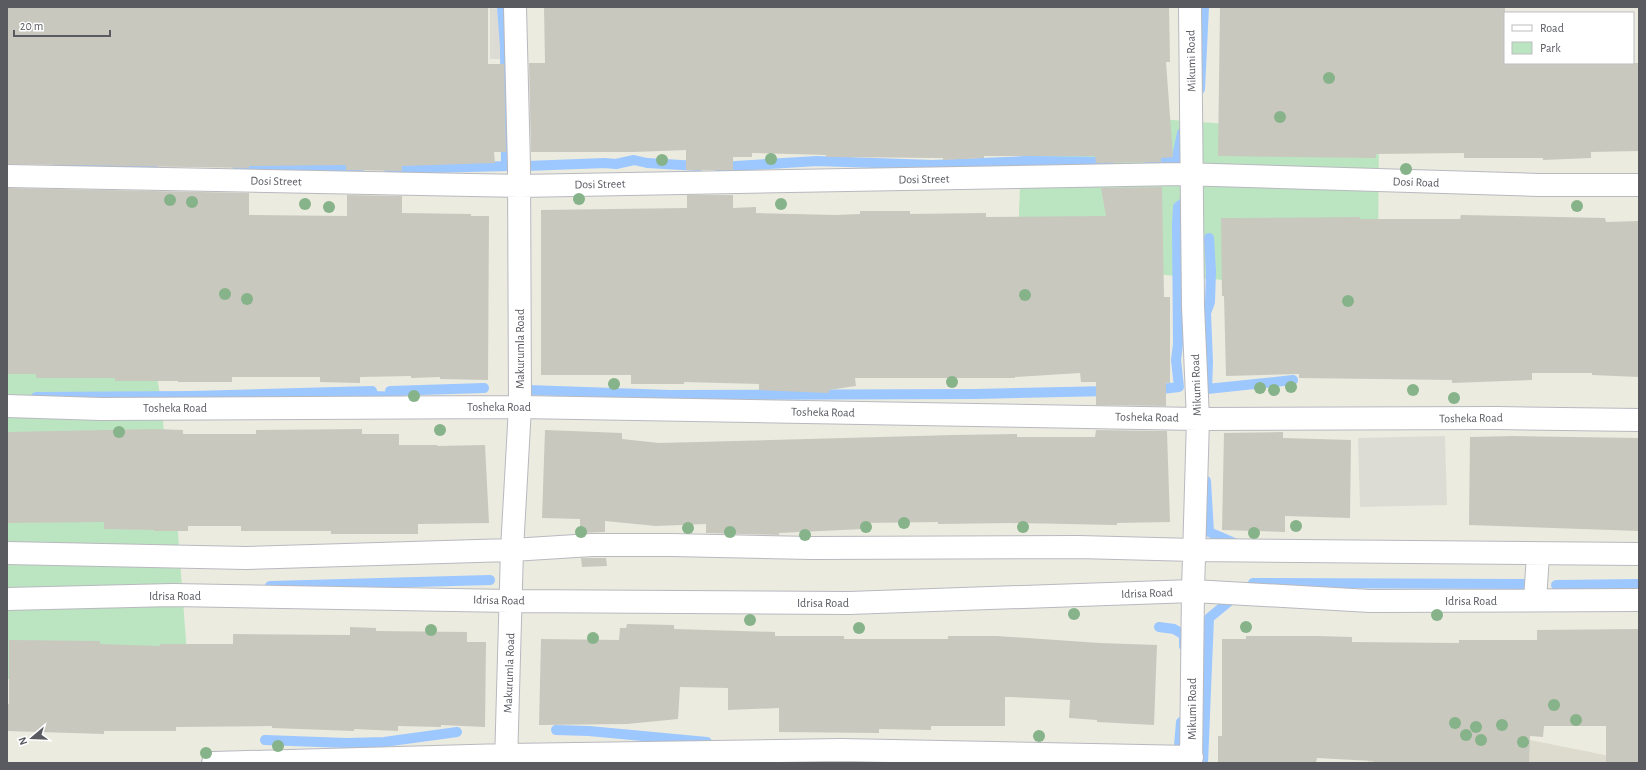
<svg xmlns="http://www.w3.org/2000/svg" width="1646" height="770" font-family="'Alegreya Sans',sans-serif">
	<rect width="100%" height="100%" fill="#ecebe0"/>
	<path fill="#dddcd4" d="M 490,8 L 501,9 L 501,59 L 490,59 Z
		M 1445,436 L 1447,505 L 1360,507 L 1358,438 Z"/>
	<path fill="#dcdbce" d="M 1505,735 L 1639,762 L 1639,763 L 1367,763 L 1371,753 Z"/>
	<path fill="#bbe5c1" d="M 1036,110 L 1379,135 L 1378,262 L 1293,286 L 1017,262 L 1023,112 Z
		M 7,343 L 155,362 L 163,417 L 166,483 L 178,533 L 188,668 L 25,680 L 7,679 Z"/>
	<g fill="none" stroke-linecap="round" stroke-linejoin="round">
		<path stroke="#9dc7ff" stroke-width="10" d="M 502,7 L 505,47 L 506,166
			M 1200,89 L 1204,7
			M 1177,159 L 1182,175
			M 1149,161 L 1177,159
			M 1173,163 L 1177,157 L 1182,133
			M 237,166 L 359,169
			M 526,166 L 605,163 L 616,164 L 634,160 L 647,163 L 699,166
			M 719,167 L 817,161 L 932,165 L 1029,161 L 1109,162
			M 57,168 L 97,163 L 123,167 L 153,165
			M 389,169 L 515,166
			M 1209,238 L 1211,271 L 1210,302 L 1206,313 L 1208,362 L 1207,389 L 1293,380
			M 529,390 L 670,395 L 975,394 L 1109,391
			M 1153,390 L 1179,387 L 1176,360 L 1178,344 L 1177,224 L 1178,207 L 1188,199 L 1187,194
			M 390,391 L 484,388
			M 36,397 L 192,396 L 372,391
			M 358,399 L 373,396 L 400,397
			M 1206,481 L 1209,532 L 1237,544
			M 1253,583 L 1527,584
			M 1556,585 L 1639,584
			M 270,586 L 490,580
			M 1159,627 L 1174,629 L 1184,635 L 1184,646
			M 556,730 L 589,731 L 707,742
			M 265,740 L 347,743 L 384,742 L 457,732
			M 1179,746 L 1181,722
			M 1203,763 L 1209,618 L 1231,600"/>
	</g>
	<path fill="#c9c8bf" d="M 7,7 L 488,7 L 488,64 L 504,64 L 506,152 L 494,152 L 495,163 L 402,166 L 402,171 L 346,170 L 346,165 L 249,166 L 249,168 L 7,164 Z
		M 544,7 L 1169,7 L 1170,62 L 1166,62 L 1173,157 L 1161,158 L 1161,162 L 1096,163 L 1095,156 L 984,156 L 984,158 L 943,160 L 943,158 L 826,157 L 826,155 L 752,153 L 752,157 L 733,157 L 733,170 L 686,170 L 686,150 L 634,152 L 531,152 L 529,63 L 545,63 Z
		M 1220,7 L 1505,7 L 1505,63 L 1639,63 L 1639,151 L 1591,152 L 1591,158 L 1543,160 L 1543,158 L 1464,158 L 1464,153 L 1376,154 L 1376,158 L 1218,156 Z
		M 1162,187 L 1164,297 L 1170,297 L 1170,383 L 1166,383 L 1166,406 L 1096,405 L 1096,382 L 1081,382 L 1080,373 L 1015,377 L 1015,378 L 855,378 L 856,386 L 829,390 L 829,393 L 759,390 L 759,384 L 684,382 L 684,384 L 631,384 L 631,375 L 541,375 L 541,210 L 687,208 L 687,195 L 733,195 L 733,208 L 756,207 L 756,213 L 836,215 L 860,214 L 860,211 L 910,211 L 910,214 L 986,213 L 986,217 L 1106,216 L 1101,188 Z
		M 7,188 L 249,193 L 249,215 L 347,216 L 347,195 L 402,196 L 402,213 L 471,214 L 471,216 L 489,216 L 488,380 L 440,379 L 440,377 L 411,378 L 411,376 L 360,377 L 360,383 L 320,382 L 320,377 L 232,377 L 232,382 L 178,382 L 178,381 L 115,381 L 115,378 L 36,378 L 36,374 L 7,374 Z
		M 1461,215 L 1605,218 L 1606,222 L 1639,221 L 1639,377 L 1592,375 L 1592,373 L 1532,373 L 1532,380 L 1452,383 L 1452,380 L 1299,378 L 1299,374 L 1226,376 L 1224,296 L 1222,296 L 1221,218 L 1360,217 L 1360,219 L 1460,219 Z
		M 154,429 L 183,430 L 183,434 L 256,434 L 256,430 L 362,429 L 362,434 L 399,434 L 399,445 L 437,445 L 438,446 L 485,445 L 489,523 L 418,524 L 418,534 L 331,534 L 331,531 L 241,531 L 241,526 L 188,526 L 188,531 L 154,531 L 154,530 L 104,529 L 104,522 L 7,523 L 7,432 Z
		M 545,430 L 622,433 L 622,439 L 659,443 L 953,435 L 1017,434 L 1017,437 L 1095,437 L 1096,430 L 1167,431 L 1170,522 L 1117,523 L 1117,525 L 1010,523 L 938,524 L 938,522 L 863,523 L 863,529 L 779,533 L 779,535 L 706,533 L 706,524 L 656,526 L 605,521 L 605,532 L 580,533 L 580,519 L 542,518 Z
		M 1283,432 L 1283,438 L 1351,440 L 1350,518 L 1285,516 L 1285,532 L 1222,530 L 1224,433 Z
		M 1512,436 L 1639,438 L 1639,531 L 1469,525 L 1470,437 Z
		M 581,558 L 606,558 L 607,566 L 582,567 Z
		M 627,624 L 674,625 L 674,629 L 775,632 L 775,636 L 844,636 L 844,639 L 948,639 L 948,636 L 997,636 L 1100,643 L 1157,645 L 1154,725 L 1097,722 L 1097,720 L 1069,718 L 1070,700 L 1011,697 L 1005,697 L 1005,726 L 931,726 L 931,730 L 879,729 L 879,733 L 779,732 L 779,708 L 728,710 L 728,688 L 680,687 L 678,719 L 627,724 L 539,725 L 541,639 L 619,640 L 620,628 L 626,628 Z
		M 350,627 L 376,628 L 376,631 L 467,632 L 467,642 L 486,642 L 485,727 L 441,725 L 441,727 L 398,726 L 398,731 L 354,729 L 354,731 L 272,728 L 272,726 L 176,727 L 176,731 L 104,731 L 104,734 L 7,731 L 7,704 L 9,704 L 9,640 L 100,641 L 100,644 L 160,646 L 160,644 L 233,644 L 233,634 L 350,635 Z
		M 1639,629 L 1639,763 L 1606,763 L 1606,726 L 1544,726 L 1543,737 L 1530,736 L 1529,763 L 1373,763 L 1373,761 L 1317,758 L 1316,763 L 1218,763 L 1218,736 L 1222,736 L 1222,639 L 1246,639 L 1246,636 L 1317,636 L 1352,637 L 1352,642 L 1459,643 L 1459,640 L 1537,640 L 1537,630 Z"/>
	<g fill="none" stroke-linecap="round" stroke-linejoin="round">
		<defs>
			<path id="street" d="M 1190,7 L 1193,306 L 1198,419 L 1193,591 L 1191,763
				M 7,176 L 519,186 L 1181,174 L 1539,185 L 1639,185
				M 7,406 L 101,409 L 520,407 L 1198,419 L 1497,418 L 1639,420
				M 7,553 L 246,558 L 512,550 L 592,545 L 671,545 L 812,548 L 1078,547 L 1195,550 L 1639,554
				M 7,599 L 173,595 L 512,601 L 849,603 L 1193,591 L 1370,601 L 1639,600
				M 1535,600 L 1538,555
				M 213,763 L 506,755 L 841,750 L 1192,757
				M 506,763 L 512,550 L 520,407 L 519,166 L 515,7"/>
		</defs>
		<use href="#street" stroke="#b8b9bf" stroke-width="24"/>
		<use href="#street" stroke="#fff" stroke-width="22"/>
	</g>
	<g fill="#86b389">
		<circle cx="1329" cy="78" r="6"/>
		<circle cx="1280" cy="117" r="6"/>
		<circle cx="771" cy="159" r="6"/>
		<circle cx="662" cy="160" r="6"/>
		<circle cx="1406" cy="169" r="6"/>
		<circle cx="579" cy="199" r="6"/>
		<circle cx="170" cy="200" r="6"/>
		<circle cx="192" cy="202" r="6"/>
		<circle cx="305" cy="204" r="6"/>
		<circle cx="781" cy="204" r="6"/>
		<circle cx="1577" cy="206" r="6"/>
		<circle cx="329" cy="207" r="6"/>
		<circle cx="225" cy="294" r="6"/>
		<circle cx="1025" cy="295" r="6"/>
		<circle cx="247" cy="299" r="6"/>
		<circle cx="1348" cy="301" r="6"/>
		<circle cx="952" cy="382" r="6"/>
		<circle cx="614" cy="384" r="6"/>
		<circle cx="1291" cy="387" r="6"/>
		<circle cx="1260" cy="388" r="6"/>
		<circle cx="1274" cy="390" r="6"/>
		<circle cx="1413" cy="390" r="6"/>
		<circle cx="414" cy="396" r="6"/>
		<circle cx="1454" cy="398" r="6"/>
		<circle cx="440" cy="430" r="6"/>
		<circle cx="119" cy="432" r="6"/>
		<circle cx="904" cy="523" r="6"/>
		<circle cx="1296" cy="526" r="6"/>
		<circle cx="866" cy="527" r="6"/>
		<circle cx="1023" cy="527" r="6"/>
		<circle cx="688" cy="528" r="6"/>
		<circle cx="581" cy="532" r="6"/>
		<circle cx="730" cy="532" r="6"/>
		<circle cx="1254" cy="533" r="6"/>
		<circle cx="805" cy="535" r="6"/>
		<circle cx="1074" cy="614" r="6"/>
		<circle cx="1437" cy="615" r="6"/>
		<circle cx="750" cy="620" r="6"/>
		<circle cx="1246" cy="627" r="6"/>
		<circle cx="859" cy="628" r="6"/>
		<circle cx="431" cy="630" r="6"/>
		<circle cx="593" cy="638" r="6"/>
		<circle cx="1554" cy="705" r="6"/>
		<circle cx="1576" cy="720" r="6"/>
		<circle cx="1455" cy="723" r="6"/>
		<circle cx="1502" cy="725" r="6"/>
		<circle cx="1476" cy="727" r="6"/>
		<circle cx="1466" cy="735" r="6"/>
		<circle cx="1039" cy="736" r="6"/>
		<circle cx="1481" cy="740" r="6"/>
		<circle cx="1523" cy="742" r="6"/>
		<circle cx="278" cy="746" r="6"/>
		<circle cx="206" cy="753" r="6"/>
	</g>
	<g text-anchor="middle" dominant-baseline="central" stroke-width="3" stroke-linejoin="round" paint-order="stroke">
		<g font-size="12" fill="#595b61" stroke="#fff">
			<text transform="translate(1191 61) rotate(-91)">Mikumi Road</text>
			<text transform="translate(924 179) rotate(-1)">Dosi Street</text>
			<text transform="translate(276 181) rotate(1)">Dosi Street</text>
			<text transform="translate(1416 182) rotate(2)">Dosi Road</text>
			<text transform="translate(600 184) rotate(-1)">Dosi Street</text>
			<text transform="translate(520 349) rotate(-90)">Makurumla Road</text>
			<text transform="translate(1196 385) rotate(-92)">Mikumi Road</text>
			<text x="499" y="407">Tosheka Road</text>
			<text x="175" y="408">Tosheka Road</text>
			<text transform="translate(823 412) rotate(1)">Tosheka Road</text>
			<text transform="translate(1147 417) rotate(1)">Tosheka Road</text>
			<text transform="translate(1471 418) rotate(-1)">Tosheka Road</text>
			<text transform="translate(1147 593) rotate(-2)">Idrisa Road</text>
			<text x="175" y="596">Idrisa Road</text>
			<text transform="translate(499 600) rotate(1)">Idrisa Road</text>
			<text x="1471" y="601">Idrisa Road</text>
			<text x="823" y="603">Idrisa Road</text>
			<text transform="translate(509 673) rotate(-88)">Makurumla Road</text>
			<text transform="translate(1192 709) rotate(-90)">Mikumi Road</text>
		</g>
	</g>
	<rect width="1646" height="770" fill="none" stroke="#595b61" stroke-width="16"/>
	<rect x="1504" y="12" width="130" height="52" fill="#ffffff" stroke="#bdbdc0"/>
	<rect x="1512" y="25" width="20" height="6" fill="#ffffff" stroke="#bdbdc0"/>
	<text x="1540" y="32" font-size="12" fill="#595b61">Road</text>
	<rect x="1512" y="42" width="20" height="12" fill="#bbe5c1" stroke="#bdbdc0"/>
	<text x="1540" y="52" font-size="12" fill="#595b61">Park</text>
	<g transform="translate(32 738) rotate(251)" stroke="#ffffff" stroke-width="3" paint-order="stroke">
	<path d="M0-3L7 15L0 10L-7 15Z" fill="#595b61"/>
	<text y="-6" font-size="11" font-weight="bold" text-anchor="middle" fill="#595b61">N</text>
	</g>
	<path d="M14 30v6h96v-6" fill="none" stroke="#595b61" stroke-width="2"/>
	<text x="20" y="30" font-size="12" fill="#595b61" stroke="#ffffff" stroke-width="3" paint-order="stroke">20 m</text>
</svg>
